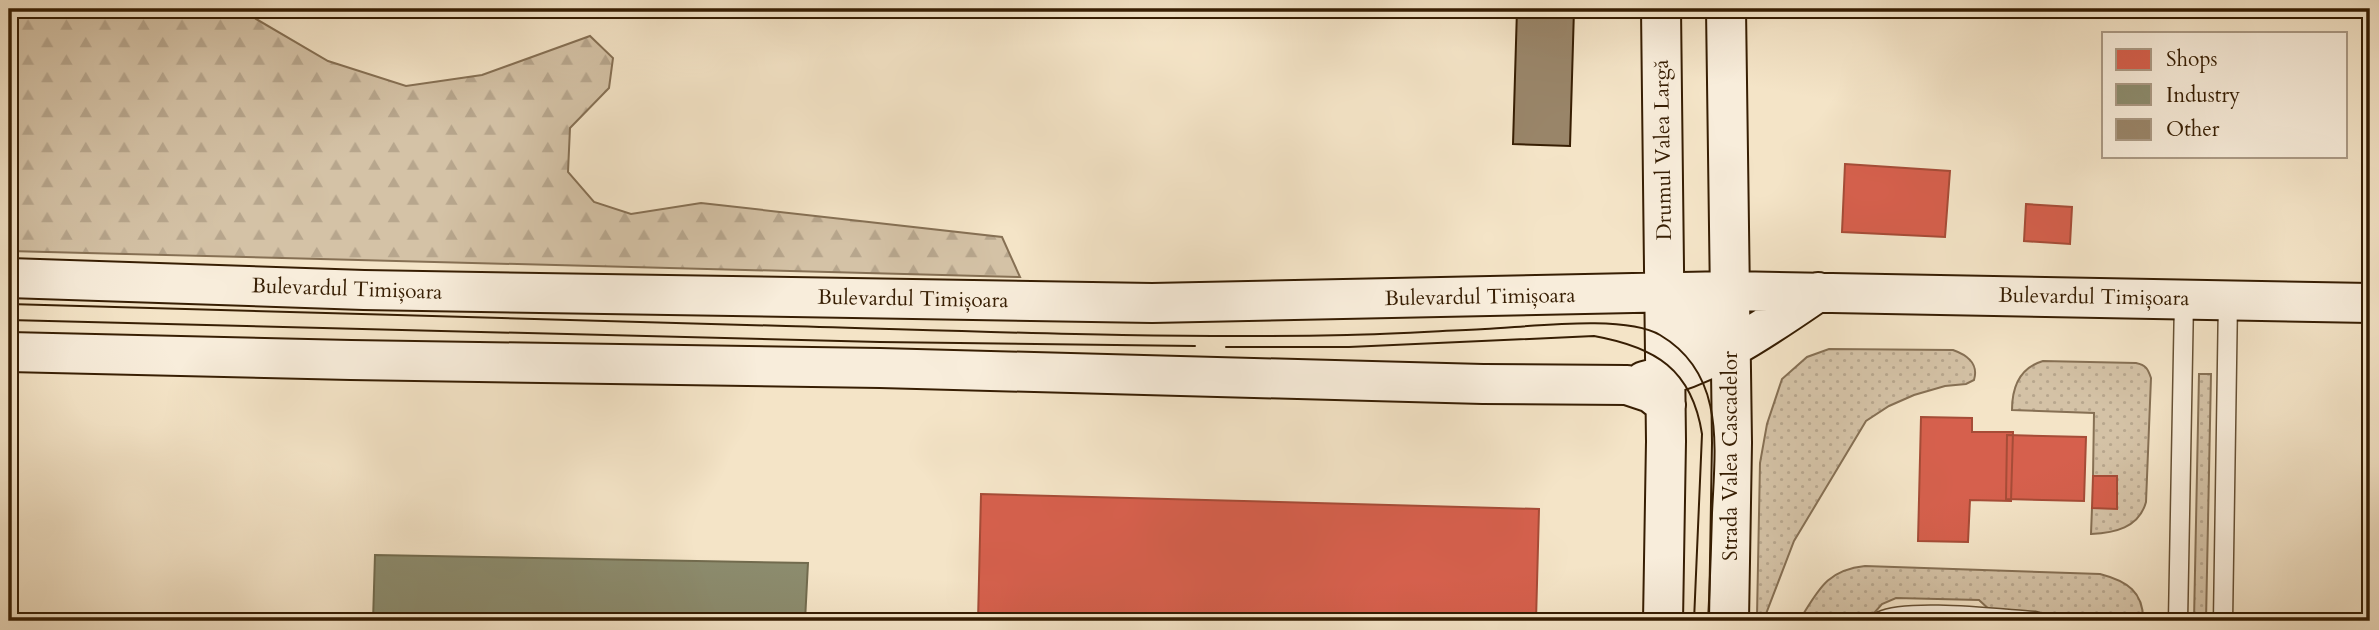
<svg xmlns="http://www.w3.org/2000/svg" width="2379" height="630" font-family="Cardo,serif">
	<defs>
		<pattern id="grass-dots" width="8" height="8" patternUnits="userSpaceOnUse" patternTransform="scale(1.75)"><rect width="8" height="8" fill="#d4c2a6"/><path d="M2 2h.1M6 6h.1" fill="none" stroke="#b7a68d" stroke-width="1.8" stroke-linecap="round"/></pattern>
		<pattern id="forest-firs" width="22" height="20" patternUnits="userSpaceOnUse" patternTransform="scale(1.75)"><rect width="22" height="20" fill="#d4c2a6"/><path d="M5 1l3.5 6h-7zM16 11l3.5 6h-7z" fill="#b7a68d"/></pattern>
	</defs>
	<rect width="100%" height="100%" fill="#f4e4c7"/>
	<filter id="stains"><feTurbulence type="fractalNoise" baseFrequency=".00286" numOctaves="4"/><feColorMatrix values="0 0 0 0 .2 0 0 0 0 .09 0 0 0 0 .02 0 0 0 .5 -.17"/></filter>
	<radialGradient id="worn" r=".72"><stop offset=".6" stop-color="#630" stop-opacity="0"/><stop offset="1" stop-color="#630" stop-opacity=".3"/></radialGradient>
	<path fill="url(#grass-dots)" stroke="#867054" stroke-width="2" d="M 1829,349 L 1953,350 C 1967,355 1979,363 1974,380 L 1966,384 L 1945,386 L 1914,395 L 1889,406 L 1866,421 L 1794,541 L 1764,619 L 1759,621 L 1757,616 L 1760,463 L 1767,424 L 1782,379 L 1807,357 Z
		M 2043,361 L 2136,363 C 2146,365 2148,369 2151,378 L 2146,502 C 2139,528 2114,533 2091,534 L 2092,508 L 2116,508 L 2117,477 L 2093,476 L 2094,413 L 2012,410 C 2012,387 2019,368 2043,361 Z
		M 2199,374 L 2211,374 L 2206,621 L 2194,621 Z
		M 1865,566 L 2100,574 C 2127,581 2144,592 2143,621 L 2107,621 L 2000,614 L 1991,611 L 1979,600 L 1896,598 L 1882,604 L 1867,621 L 1799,621 C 1818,591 1826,570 1865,566 Z"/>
	<path fill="url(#forest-firs)" stroke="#867054" stroke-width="2" d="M 9,9 L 239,9 L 328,61 L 406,86 L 482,75 L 590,36 L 613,58 L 609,88 L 570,128 L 568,172 L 594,202 L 631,214 L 701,203 L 1002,237 L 1020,277 L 9,251 Z"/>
	<path fill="#d6604d" stroke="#a64c37" stroke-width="2" d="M 1845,164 L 1950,171 L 1945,237 L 1842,232 Z
		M 2026,204 L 2072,207 L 2070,244 L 2024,241 Z
		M 1921,417 L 1972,418 L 1972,432 L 2013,432 L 2011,501 L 1970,500 L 1968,542 L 1918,541 Z
		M 2007,435 L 2086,437 L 2084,501 L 2006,499 Z
		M 2093,476 L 2117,476 L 2117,509 L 2092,508 Z
		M 981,494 L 1539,509 L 1536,621 L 978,621 Z"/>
	<path fill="#8c8c6e" stroke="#726b4e" stroke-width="2" d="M 2301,9 L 2370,9 L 2370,14 L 2301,12 Z
		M 375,555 L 808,563 L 805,621 L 373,621 Z"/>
	<path fill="#998569" stroke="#371e03" stroke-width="2" d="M 1517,9 L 1574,9 L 1570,146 L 1513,144 Z"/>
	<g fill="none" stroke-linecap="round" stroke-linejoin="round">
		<defs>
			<path id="lane" d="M 1881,621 C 1908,608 2001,619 2035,621
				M 2178,621 L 2184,300
				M 2223,621 L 2228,299"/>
			<path id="secondary" d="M 1661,9 L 1666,441 L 1663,621
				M 1726,9 L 1732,443 L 1729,621
				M 9,278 L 364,290 L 1152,303 L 1730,291 L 2370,303
				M 9,352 L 351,360 L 880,368 L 1483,384 L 1627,385 L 1651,393 L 1666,405
				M 1666,375 C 1680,341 1702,315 1730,291
				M 1644,381 C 1712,366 1761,331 1818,292"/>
		</defs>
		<use href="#lane" stroke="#665034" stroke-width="21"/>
		<use href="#secondary" stroke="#371e03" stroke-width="42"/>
		<use href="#lane" stroke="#f8eddb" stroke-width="18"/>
		<use href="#secondary" stroke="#f8eddb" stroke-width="38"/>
		<path stroke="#371e03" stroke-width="2" d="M 9,304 C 268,311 527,319 786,326 C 973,331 1160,339 1347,335 C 1393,334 1439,331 1485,329 C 1528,327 1625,314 1660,335 C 1726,374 1715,448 1712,513 C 1711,549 1710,585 1708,621
			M 9,320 L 880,342 L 1195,346
			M 1226,347 L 1349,347 L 1594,336 C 1655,347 1692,369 1702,434 L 1694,621"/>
	</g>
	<g text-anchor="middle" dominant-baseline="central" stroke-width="7" stroke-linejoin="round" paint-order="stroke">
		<g font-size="21" fill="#371e03" stroke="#f8eddb">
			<text transform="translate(1663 150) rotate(-91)">Drumul Valea Largă</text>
			<text transform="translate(347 289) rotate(2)">Bulevardul Timișoara</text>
			<text transform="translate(1480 297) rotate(-1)">Bulevardul Timișoara</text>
			<text transform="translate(2094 297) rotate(1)">Bulevardul Timișoara</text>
			<text transform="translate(913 299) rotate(1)">Bulevardul Timișoara</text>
			<text transform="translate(1730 456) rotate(-90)">Strada Valea Cascadelor</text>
		</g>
	</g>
	<rect width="2379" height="630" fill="none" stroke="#f4e4c7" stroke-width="35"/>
	<rect x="10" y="10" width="2358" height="609" fill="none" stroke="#371e03" stroke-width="3.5"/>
	<rect x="18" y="18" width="2344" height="595" fill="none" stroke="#371e03" stroke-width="2"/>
	<rect x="2102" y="32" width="245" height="126" fill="#f8eddb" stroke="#ab9a85" stroke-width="2"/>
	<rect x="2116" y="49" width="35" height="21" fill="#d6604d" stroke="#ab9a85" stroke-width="2"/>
	<text x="2166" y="66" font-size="21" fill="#371e03">Shops</text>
	<rect x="2116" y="84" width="35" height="21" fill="#8c8c6e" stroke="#ab9a85" stroke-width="2"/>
	<text x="2166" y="102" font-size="21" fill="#371e03">Industry</text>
	<rect x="2116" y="119" width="35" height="21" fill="#998569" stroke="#ab9a85" stroke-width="2"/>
	<text x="2166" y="136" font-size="21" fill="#371e03">Other</text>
	<rect width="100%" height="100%" filter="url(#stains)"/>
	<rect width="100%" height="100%" fill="url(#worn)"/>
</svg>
